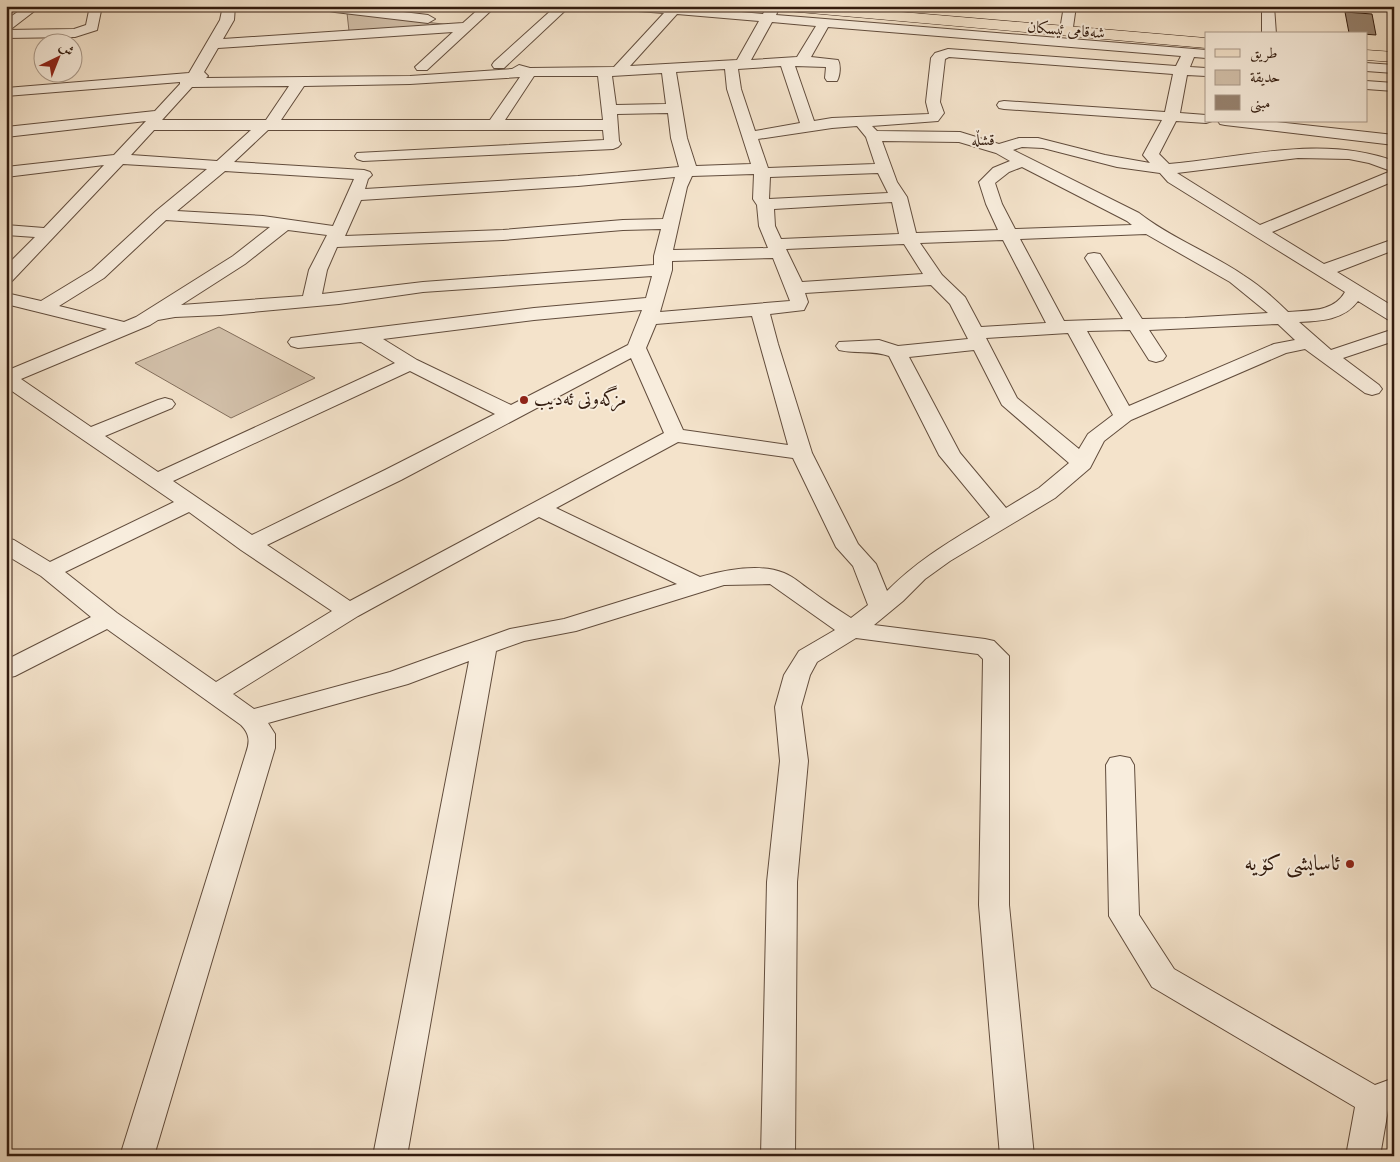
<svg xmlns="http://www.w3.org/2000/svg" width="1400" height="1162" font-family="Vollkorn,Amiri,serif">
	<rect width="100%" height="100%" fill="#f4e3cb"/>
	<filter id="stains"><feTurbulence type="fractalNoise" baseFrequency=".004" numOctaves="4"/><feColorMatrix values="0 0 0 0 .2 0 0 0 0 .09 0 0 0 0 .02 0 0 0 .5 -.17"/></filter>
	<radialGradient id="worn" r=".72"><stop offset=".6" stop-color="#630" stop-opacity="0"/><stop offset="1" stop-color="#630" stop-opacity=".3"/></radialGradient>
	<path fill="#d3c1ab" stroke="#826e5c" d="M 347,13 L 451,25 L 349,31 Z
		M 219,327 L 315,378 L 231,418 L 135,363 Z"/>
	<path fill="#978370" stroke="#321b0e" d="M 1345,12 L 1372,14 L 1376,35 L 1349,33 Z"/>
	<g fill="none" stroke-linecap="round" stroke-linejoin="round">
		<defs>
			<path id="minor" d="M 26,6 L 36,6 L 37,9 L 11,29 L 6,30 L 6,20 Z
				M 90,6 L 102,6 L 97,30 L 75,37 L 6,38 L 6,30 L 74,29 L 86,25 Z
				M 223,6 L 235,6 L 234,20 L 223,39 L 463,23 L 482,6 L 496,6 L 427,70 L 417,70 L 415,67 L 453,32 L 218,48 L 204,72 L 208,76 L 206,78 L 410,76 L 512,69 L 519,65 L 530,68 L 614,67 L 664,13 L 625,10 L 619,6 L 675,6 L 763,14 L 767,6 L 780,6 L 776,15 L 1206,50 L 1206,58 L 1194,57 L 1190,67 L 1206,68 L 1206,76 L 1187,75 L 1180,113 L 1206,115 L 1206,121 L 1212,121 L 1206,123 L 1176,121 L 1159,154 L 1169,164 C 1243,158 1321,134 1394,161 L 1394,181 L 1272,232 L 1324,264 L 1394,239 L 1394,250 L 1337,272 L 1394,307 L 1394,321 L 1387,319 L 1358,301 C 1344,320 1321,321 1299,322 L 1331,350 L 1394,329 L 1394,341 L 1343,358 L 1379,385 L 1382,389 L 1379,393 L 1372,395 L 1365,393 L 1305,349 L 1286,353 L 1131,420 L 1104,441 L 1090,468 L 1055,498 L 950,561 L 925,579 L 903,601 L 874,625 L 985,639 L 994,641 L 1009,656 L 1009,905 L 1034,1156 L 1000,1156 L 979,905 L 983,659 L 978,654 L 856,638 L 817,662 L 810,675 L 801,707 L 808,761 L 797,882 L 795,1156 L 761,1156 L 767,882 L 780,761 L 775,707 L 784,675 L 799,651 L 835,630 L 770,584 L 724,585 L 576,631 L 524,641 L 496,651 L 407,1156 L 373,1156 L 469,661 L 408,684 L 268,723 L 275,734 L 275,748 L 154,1156 L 120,1156 L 246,753 C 250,742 250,734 241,725 L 107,629 L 15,676 L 6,678 L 6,660 L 91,617 L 41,576 L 6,555 L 6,538 L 14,540 L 50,562 L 174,502 L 6,387 L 6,371 L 107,329 L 6,304 L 6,293 L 41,301 L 92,270 L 156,211 L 207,169 L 123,164 L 12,281 L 6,282 L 6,266 L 35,237 L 6,235 L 6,225 L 44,228 L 104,165 L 6,177 L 6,167 L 114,155 L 146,121 L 6,137 L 6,127 L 155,111 L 180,84 L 180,82 L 6,96 L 6,88 L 189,73 L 220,20 ZM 677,14 L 759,21 L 737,60 L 630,66 ZM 772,22 L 816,26 L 797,57 L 751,60 ZM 828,27 L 1181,56 L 1176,66 L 948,49 L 935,53 L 931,58 L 926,102 L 929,114 L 832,118 L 814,121 L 795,66 L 826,67 L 825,78 L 827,81 L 837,81 C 840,76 841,65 838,60 L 811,57 ZM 949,57 L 1173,74 L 1165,112 L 1004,101 L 999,102 L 997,105 L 999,108 L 1004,109 L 1162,120 L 1143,155 L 1150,163 L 1105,155 L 1038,138 L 1019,138 L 999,144 L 960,132 L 877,131 L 872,126 L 938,121 L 944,113 L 940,102 L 945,59 ZM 781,66 L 800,123 L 755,131 L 741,89 L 738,69 ZM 725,69 L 727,89 L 751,164 L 696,166 L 687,138 L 676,72 ZM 662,73 L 666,104 L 616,105 L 612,76 ZM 534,76 L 598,76 L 603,120 L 505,120 ZM 520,77 L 490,120 L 281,120 L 304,86 L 410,84 ZM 289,86 L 266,120 L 162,120 L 192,87 ZM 668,113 L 671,138 L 679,167 L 578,176 L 365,189 L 368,179 L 372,175 L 370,172 L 364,170 L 234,162 L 268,130 L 603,130 L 604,140 L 357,153 L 355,156 L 357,159 L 363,161 L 613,149 L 618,147 L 621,144 L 619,141 L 617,114 ZM 857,126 L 866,137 L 875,164 L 768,168 L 758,139 L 832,128 ZM 154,130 L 251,130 L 217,161 L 131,155 ZM 882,141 L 959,142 L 996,153 L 1010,161 L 993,168 L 979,182 L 986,204 L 998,230 L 916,233 L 907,197 L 897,182 ZM 1022,147 L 1043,148 L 1117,167 L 1160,173 L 1168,182 L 1345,292 C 1333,313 1308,310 1288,312 C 1274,298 1259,285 1243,275 C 1209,252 1171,238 1139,213 L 1013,150 ZM 1298,158 L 1349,159 L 1369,163 L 1391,171 L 1260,225 L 1177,173 ZM 1022,167 L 1127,221 L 1132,225 L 1015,229 L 1002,204 L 995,183 L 1009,172 ZM 225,171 L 354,179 L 333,226 L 263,216 L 177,211 ZM 878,173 L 888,193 L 769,199 L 770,177 ZM 754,174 L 753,199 L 757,205 L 759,226 L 768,248 L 673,250 L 687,187 L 692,176 ZM 675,177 L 663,219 L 623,220 L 503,230 L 345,236 L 361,200 L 578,186 ZM 892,202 L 899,234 L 781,239 L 775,226 L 774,209 ZM 166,220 L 270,227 L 233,256 L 136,317 L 124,322 L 59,306 L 104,278 ZM 661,229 L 654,256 L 654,265 L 423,282 L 322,294 L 327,270 L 337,247 L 503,240 L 623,230 ZM 288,230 L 327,235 L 309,270 L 303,296 L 181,305 L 245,264 ZM 1146,234 L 1230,282 L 1268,313 L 1185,318 L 1142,319 L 1100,254 L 1094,253 L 1088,254 L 1085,258 L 1123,319 L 1064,321 L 1020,239 ZM 1003,240 L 1046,323 L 981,327 L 965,297 L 942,275 L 920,243 ZM 904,244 L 923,274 L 802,282 L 786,249 ZM 773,258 L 790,301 L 660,312 L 672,270 L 672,261 ZM 652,276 L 646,298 L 534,308 L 291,338 L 288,342 L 291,346 L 298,348 L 361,342 L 395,363 L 158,472 L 105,436 L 172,408 L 175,404 L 172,400 L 165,398 L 158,400 L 91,427 L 21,379 L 150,325 L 158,320 L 175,317 L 220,315 L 339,304 L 423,292 ZM 931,285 L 950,304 L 968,339 L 898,346 L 879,340 L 839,342 L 836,346 L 839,350 C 856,354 873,350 889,356 L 939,455 L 990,517 C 951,541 920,558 887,591 L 876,564 L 858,544 L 812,453 L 778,344 L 770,314 L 804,310 L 808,302 L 805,293 ZM 642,310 L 628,345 L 511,405 L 417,360 L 383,339 L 534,320 ZM 752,316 L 788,445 L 683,430 L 646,348 L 656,324 ZM 1278,324 L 1295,340 L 1274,344 L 1129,406 L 1087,331 L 1130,330 L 1149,360 L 1156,362 L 1163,360 L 1166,356 L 1149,330 ZM 1068,333 L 1113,415 L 1088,434 L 1079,449 L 1017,398 L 986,338 ZM 974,350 L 1002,405 L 1069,463 L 1039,488 L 1006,508 L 960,453 L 909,357 ZM 631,358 L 664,433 L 350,601 L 267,545 L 401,480 ZM 410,371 L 495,414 L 385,470 L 252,535 L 173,481 ZM 678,442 L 793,458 L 836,547 L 853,566 L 868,605 L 851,618 C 837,609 823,600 810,590 C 801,584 794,577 784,573 C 759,563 725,570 700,577 L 556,508 ZM 189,512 L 241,550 L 332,611 L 216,682 L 117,613 L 65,572 ZM 539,517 L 677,584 L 564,619 L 510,629 L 390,672 L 254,709 L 233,694 L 358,616 Z
				M 330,6 L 353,6 L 428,15 L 435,19 L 428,23 L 335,12 L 330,11 Z
				M 556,6 L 570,6 L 504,68 L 494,68 L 492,65 L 494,62 Z
				M 1064,6 L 1076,6 L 1073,27 L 1068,28 L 1061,24 Z
				M 1262,6 L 1274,6 L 1276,34 L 1262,34 Z
				M 1366,63 L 1394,65 L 1394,73 L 1366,71 Z
				M 1366,81 L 1394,83 L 1394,91 L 1366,89 Z
				M 1218,121 L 1267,121 L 1394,135 L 1394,145 L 1225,125 L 1220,124 Z
				M 1120,756 L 1130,758 L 1134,765 L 1139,915 L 1174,969 L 1375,1085 L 1394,1078 L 1394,1107 L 1388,1110 L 1380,1156 L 1346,1156 L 1355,1107 L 1152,987 L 1109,916 L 1106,765 L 1110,758 Z"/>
			<path id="major" d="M 769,6 L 831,6 L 1206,38 L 1206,48 L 776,10 Z
				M 1366,50 L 1394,52 L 1394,62 L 1366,60 Z"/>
		</defs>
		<use href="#minor" stroke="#624d3d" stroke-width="2"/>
		<use href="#major" stroke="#321b0e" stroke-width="1"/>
		<use href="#minor" fill="#f8eddd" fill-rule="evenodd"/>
		<use href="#major" fill="#f4e3cb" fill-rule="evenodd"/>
	</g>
	<g fill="#8f2418" stroke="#f8eddd" stroke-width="2">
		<circle cx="524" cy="400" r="5"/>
		<circle cx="1350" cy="864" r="5"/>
	</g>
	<g text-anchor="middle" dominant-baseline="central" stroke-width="4" stroke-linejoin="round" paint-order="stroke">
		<g font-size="16" fill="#321b0e" stroke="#f8eddd">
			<text transform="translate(1066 31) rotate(5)">شەقامی ئیسکان</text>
		</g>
		<g font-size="16" fill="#321b0e" stroke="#f8eddd">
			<text x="983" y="141">قشڵه‌</text>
		</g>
		<g font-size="19" fill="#321b0e" stroke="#f8eddd" text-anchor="start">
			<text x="534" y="400">مزگەوتی ئەدیب</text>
		</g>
		<g font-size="22" fill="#321b0e" stroke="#f8eddd" text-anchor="end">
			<text x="1340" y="864">ئاسایشی کۆیە</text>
		</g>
	</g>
	<rect width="1400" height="1162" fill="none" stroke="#f4e3cb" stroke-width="25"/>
	<rect x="8" y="8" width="1385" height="1147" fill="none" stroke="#321b0e" stroke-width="2.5"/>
	<rect x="12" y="12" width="1375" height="1137" fill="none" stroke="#321b0e"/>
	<rect x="1205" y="32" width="162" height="90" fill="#f8eddd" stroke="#a9998a"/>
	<rect x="1215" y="49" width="25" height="8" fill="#f4e3cb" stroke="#a9998a"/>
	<text x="1250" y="58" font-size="15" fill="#321b0e">طريق</text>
	<rect x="1215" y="70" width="25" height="15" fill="#d3c1ab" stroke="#a9998a"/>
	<text x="1250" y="82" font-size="15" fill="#321b0e">حديقة</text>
	<rect x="1215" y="95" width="25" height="15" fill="#978370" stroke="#a9998a"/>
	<text x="1250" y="108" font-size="15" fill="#321b0e">مبنى</text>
	<g transform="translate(58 58) rotate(43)"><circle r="24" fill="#f8eddd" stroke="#a9998a"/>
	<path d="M0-4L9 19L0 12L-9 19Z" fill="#8f2418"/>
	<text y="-8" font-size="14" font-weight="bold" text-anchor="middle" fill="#321b0e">ش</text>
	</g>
	<rect width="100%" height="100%" filter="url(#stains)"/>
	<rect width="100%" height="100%" fill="url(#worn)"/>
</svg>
